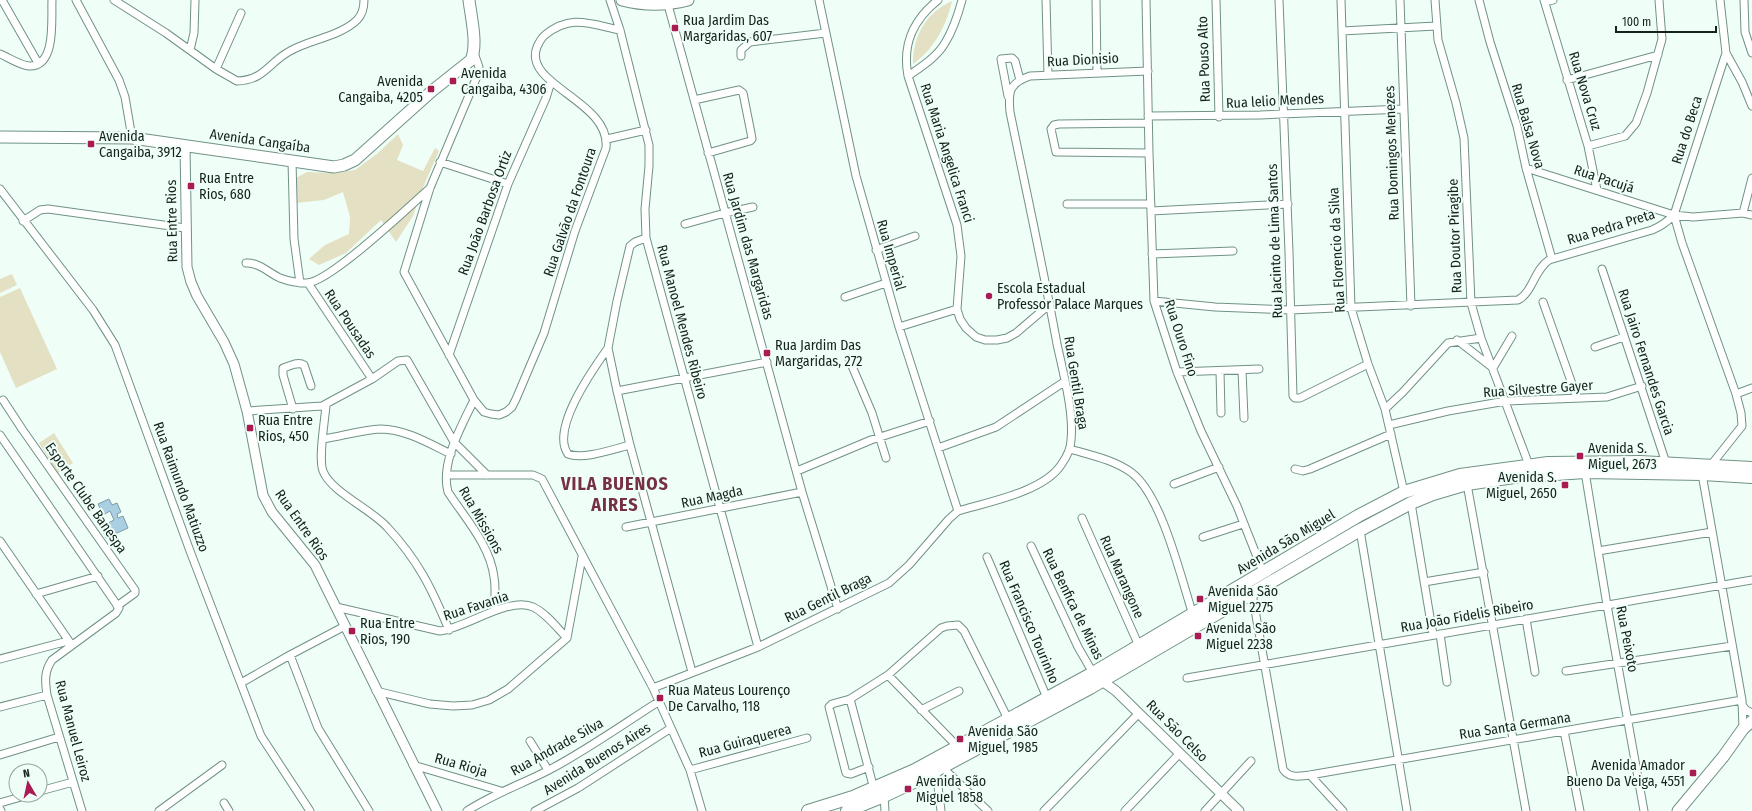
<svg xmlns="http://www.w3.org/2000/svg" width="1752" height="811" font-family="'Fira Sans Condensed',sans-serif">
	<rect width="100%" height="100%" fill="#f0fef8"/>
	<path fill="#e3e0c3" d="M 952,1 C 946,26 935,48 913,64 C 913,35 926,13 952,1 Z
		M 398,134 L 403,145 L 397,160 L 423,171 L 435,148 L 439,151 L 424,185 L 413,216 L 396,242 L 381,220 L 346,253 L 319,265 L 309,259 L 325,245 L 349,234 L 350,217 L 343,192 L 324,200 L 296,203 L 296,178 L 307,172 L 331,173 L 355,170 L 378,153 Z
		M 12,274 L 17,285 L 0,293 L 0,279 Z
		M 20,288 L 57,369 L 16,388 L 0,352 L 0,297 Z
		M 54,433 L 73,463 L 58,473 L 39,443 Z"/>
	<path fill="#aacee2" stroke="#7d9aa7" d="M 109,499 L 112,505 L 117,503 L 121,512 L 117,514 L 118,518 L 123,516 L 128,528 L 106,538 L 99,522 L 103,520 L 108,523 L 114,520 L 110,511 L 103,515 L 98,504 Z"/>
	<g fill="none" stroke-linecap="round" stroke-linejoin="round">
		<defs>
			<path id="minor" d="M 2,0 L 38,63
				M 76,0 L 119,80 L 125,97 L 132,138
				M 114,0 L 166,33 L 216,69 L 237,81 C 265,80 269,62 290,51 C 311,39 339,37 357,20 C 362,15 364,7 364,0
				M 610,0 L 620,30 L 649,145 L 649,166 L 645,209 L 646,238 L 758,647
				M 819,0 L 856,176 L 899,327 L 958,511
				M 938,0 C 913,20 902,44 908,76 L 957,225 L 961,256 L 957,309 L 960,319 L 966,328 L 976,337 L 985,340 L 997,340 L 1007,338 L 1016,333 L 1050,304
				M 1046,0 L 1048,75
				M 1096,0 L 1097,72
				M 1146,0 L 1149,153 L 1154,301 L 1177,372 L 1201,431 L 1237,506 L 1263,572
				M 1216,0 L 1219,117
				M 1279,0 L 1289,252 L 1293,396 L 1295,398 L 1300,398 L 1368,364
				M 1341,0 L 1351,308 L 1368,364 L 1385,409 L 1404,492
				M 1400,0 L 1411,306
				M 1435,0 L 1438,40 L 1456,103 L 1464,138 L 1471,303 L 1481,338 L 1529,465
				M 1479,0 L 1490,42 L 1517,126 L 1526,168 L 1552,259
				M 1544,0 L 1588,146 L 1597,190
				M 1720,0 L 1726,53 L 1742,82 L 1752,106
				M 1744,0 L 1745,32 L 1752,53
				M 1545,2 L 1553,0
				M 668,5 L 802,492 L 838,609
				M 1342,31 L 1436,26
				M 190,50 L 194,33 L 195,0
				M 474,53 L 479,67 L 478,74 L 430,188 L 404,272 L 474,400 L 484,412 L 491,414 L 499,415 L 506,412 L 512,407 L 516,399 L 544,333 L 575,231 L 606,148 C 611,101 522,85 537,47 C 539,43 541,38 545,35 C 571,14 590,24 620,30
				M 0,54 C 8,57 19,65 29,66 C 57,67 51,18 52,0
				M 741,56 L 741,50 L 750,42 L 826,33
				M 216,69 L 241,13
				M 908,76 C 921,67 937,57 945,43 C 953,30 958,15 962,0
				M 1567,80 L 1658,55
				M 1008,96 L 1001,59 L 1012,58 L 1015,61 L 1020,80
				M 694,100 L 739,90 L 743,93 L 751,133 L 752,139 L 750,141 L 708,153
				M 1148,116 L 1260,115 L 1404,109
				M 1148,123 L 1059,124 L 1054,125 L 1051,129 L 1056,152 L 1149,153
				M 607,139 L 646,130
				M 1588,146 L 1625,136 L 1636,123 L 1647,93 L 1662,39 L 1659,0
				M 292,161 L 294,239 L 300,283
				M 440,162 L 508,184
				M 1526,168 L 1674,215 L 1693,217 L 1743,213 L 1752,215
				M 0,189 L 93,310 L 115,345 L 190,551 L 261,736 L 310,811
				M 1067,204 L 1151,204
				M 1151,211 L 1288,204
				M 1743,213 L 1752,178
				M 1674,215 L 1682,243 L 1736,394 L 1741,413 L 1742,426 L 1711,465
				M 23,221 L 40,210 L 48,209 L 185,228
				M 685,224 L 725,213 L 753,207
				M 646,238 L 635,242 L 630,246 L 617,301 L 608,348 L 617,391 L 630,445 L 692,672
				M 876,250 L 915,236
				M 1152,254 L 1233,251
				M 246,263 C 258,262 269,273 280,278 C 288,281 297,283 307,283 C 330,282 409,207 430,188
				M 1602,269 L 1666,463
				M 308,283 L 372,379
				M 845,297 L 886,283
				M 1154,301 L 1215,307 L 1290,310 L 1518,300 C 1533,292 1534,270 1549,260 L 1652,230 C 1662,226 1667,222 1674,215 L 1726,53
				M 1543,302 L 1577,398
				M 899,327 L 957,309
				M 1457,340 L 1493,368 L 1512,336
				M 1595,347 L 1624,337
				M 608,348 C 593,369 550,429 568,454 C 583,460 614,449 630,445
				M 449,355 L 508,184 L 546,98 L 551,82
				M 849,359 L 872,413 L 886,458
				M 1242,370 L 1244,418
				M 1220,371 L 1221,413
				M 1177,372 L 1259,369
				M 617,391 L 767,362
				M 1736,394 L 1752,388
				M 3,400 L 22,429 L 135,590 L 135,593 L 117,606
				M 474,400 C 462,425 440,463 448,492 C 465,518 490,545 494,577 C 496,588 495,600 494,611
				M 326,405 C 325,420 318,458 323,471 C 331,492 371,509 387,527 C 418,560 432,589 449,630
				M 293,409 L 283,375 L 283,368 C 290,366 298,361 304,365 L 311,386
				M 1385,409 L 1403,392 L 1448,343 L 1481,338
				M 247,411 L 322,406 L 372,379 L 398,361 L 407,360 L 454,442 L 487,475
				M 1389,425 L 1448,411 L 1506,401 L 1607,397 L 1642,386
				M 0,435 L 119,608 L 116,613 L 52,660 C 44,672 45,681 47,695 L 82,811
				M 323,439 C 342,436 362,430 381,429 C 405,429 430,444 451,454
				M 938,448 L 996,427 L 1064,382
				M 1070,449 C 1090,455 1115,460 1132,473 C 1162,496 1181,578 1193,615
				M 1295,469 L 1303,471 L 1310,469 L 1391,434
				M 797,471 L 871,440 L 930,421
				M 1585,472 L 1607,605 L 1644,811
				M 1702,474 L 1742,700 L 1743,729
				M 447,475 L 533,475 L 542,479 L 653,688 L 690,770 L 702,811
				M 1174,484 L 1219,467
				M 1467,484 L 1526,811
				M 1411,503 L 1433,635
				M 1082,518 L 1139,646
				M 626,527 L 802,492
				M 1360,530 L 1407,811
				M 1203,537 L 1243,524
				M 0,541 L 71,644
				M 1031,546 L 1078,647 L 1093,673
				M 1598,551 L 1712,532
				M 987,557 L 1047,698
				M 1424,582 L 1484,572
				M 1252,593 L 1283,769 C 1289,779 1300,776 1310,775 L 1742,700
				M 36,594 L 98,576
				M 336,607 L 440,631 C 466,628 509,596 533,607 C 546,613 557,628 567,638
				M 1526,619 L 1535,672
				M 1440,634 L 1447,682
				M 290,655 L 318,728 L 369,811
				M 0,659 L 68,641
				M 1566,671 L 1732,646
				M 888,675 L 957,746
				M 1187,678 L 1752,580
				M 241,683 L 290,655 L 345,626
				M 653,688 L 758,647 L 889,583 L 909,565 L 949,519 L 958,511 C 988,502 1043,492 1061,465 C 1066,458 1071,449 1071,440 C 1074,412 1063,372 1057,344 C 1043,267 1026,190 1010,112 C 1008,92 1009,83 1030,76 L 1148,71
				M 376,691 L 430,704 L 453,706 L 472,705 L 489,700 L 508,689 L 567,638 L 582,557
				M 850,699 L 874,789
				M 1742,705 L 1746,710 L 1752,713
				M 0,707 L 47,695
				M 921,710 L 959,691
				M 1564,731 L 1580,811
				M 530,741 L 548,770
				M 0,755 L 59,737
				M 413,765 L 501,791
				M 869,767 L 851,774 L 846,773 L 829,707 L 832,704 L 850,699 L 888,675 L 941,628 L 947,626 L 958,625 L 964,631 L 1008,719
				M 942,767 L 988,811
				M 690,770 L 807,738
				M 936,770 L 941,811
				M 1310,775 L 1343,811
				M 40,791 L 73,782
				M 884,796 L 885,811
				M 0,803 L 28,795
				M 224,803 L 229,811
				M 0,809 L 1,811
				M 159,811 L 222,765
				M 467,811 C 493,794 522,784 549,770 C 587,750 622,725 658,702
				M 535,811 L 578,788 L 671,728
				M 1044,811 L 1139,713
				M 1125,811 L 1180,753
				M 1205,811 L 1251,761"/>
			<path id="tertiary" d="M 185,146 L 187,267 L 191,282 L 197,296 L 224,342 L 234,364 L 247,411 L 263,495 L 272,512 L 315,565 L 437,811
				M 1098,678 L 1116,691 L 1239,811"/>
			<path id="secondary" d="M 622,0 C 645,6 665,6 688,0
				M 0,137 L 132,138 L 334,167 L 344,165 L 355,160 L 432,91 L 471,60 C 478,45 471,17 469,0
				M 1678,811 L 1723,757 L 1743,729 L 1752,721"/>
			<path id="primary" d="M 808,811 L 853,797 L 915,770 L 1093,673 L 1358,516 L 1404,492 L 1460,475 L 1548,463 L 1640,462 L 1752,468
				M 847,811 L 884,796 L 920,779 L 1090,688 L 1360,530 L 1411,503 L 1433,494 L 1467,484 L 1514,477 L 1585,472 L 1702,474 L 1752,477"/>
		</defs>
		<use href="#minor" stroke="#709284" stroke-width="9"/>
		<use href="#tertiary" stroke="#709284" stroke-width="11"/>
		<use href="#secondary" stroke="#709284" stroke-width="13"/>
		<use href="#primary" stroke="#709284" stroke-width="14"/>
		<use href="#minor" stroke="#fff" stroke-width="7"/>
		<use href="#tertiary" stroke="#fff" stroke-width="9"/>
		<use href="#secondary" stroke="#fff" stroke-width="11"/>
		<use href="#primary" stroke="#fff" stroke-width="12"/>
	</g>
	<g fill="#ab1b53" stroke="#f0fef8" stroke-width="1.5">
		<rect x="671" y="24" width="8" height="8" rx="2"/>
		<rect x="449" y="77" width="8" height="8" rx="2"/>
		<rect x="427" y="85" width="8" height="8" rx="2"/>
		<rect x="87" y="140" width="8" height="8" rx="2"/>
		<rect x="187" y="182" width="8" height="8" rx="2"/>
		<circle cx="989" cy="296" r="4"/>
		<rect x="763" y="349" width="8" height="8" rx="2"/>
		<rect x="246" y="424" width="8" height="8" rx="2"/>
		<rect x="1576" y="452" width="8" height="8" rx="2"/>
		<rect x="1561" y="481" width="8" height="8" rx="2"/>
		<rect x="1196" y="595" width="8" height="8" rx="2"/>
		<rect x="348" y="627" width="8" height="8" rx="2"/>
		<rect x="1194" y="632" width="8" height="8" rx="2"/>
		<rect x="656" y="694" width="8" height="8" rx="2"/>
		<rect x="956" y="735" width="8" height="8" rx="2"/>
		<rect x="1689" y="769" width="8" height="8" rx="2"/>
		<rect x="904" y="785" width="8" height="8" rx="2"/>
	</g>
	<g text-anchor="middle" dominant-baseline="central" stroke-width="4" stroke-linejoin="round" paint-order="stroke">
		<g font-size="14" fill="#14221c" stroke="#f0fef8" text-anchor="start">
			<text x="683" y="20">Rua Jardim Das<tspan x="683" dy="16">Margaridas, 607</tspan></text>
			<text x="461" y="73">Avenida<tspan x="461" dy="16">Cangaiba, 4306</tspan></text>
			<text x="423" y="81" text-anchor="end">Avenida<tspan x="423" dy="16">Cangaiba, 4205</tspan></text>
			<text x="99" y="136">Avenida<tspan x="99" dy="16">Cangaiba, 3912</tspan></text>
			<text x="199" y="178">Rua Entre<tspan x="199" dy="16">Rios, 680</tspan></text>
			<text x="997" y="288">Escola Estadual<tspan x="997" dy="16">Professor Palace Marques</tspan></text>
			<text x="775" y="345">Rua Jardim Das<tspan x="775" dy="16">Margaridas, 272</tspan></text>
			<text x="258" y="420">Rua Entre<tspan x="258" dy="16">Rios, 450</tspan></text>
			<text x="1588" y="448">Avenida S.<tspan x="1588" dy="16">Miguel, 2673</tspan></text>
			<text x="1557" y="477" text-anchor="end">Avenida S.<tspan x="1557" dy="16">Miguel, 2650</tspan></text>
			<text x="1208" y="591">Avenida São<tspan x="1208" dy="16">Miguel 2275</tspan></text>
			<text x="360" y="623">Rua Entre<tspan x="360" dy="16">Rios, 190</tspan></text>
			<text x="1206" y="628">Avenida São<tspan x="1206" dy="16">Miguel 2238</tspan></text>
			<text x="668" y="690">Rua Mateus Lourenço<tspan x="668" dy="16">De Carvalho, 118</tspan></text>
			<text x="968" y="731">Avenida São<tspan x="968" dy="16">Miguel, 1985</tspan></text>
			<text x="1685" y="765" text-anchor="end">Avenida Amador<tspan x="1685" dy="16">Bueno Da Veiga, 4551</tspan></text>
			<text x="916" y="781">Avenida São<tspan x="916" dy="16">Miguel 1858</tspan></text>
		</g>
		<g font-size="14" fill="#14221c" stroke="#f0fef8">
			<text transform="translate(1204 59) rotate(-92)">Rua Pouso Alto</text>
			<text transform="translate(1083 60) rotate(-3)">Rua Dionisio</text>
			<text transform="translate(1585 91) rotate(73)">Rua Nova Cruz</text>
			<text transform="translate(1275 101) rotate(-3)">Rua lelio Mendes</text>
			<text transform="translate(1528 126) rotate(74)">Rua Balsa Nova</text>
			<text transform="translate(1687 130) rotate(-72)">Rua do Beca</text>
			<text transform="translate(260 141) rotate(8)">Avenida Cangaíba</text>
			<text transform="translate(947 153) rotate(72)">Rua Maria Angelica Franci</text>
			<text transform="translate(1392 153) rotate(-92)">Rua Domingos Menezes</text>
			<text transform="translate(1604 179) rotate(18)">Rua Pacujá</text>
			<text transform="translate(570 212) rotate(-71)">Rua Galvão da Fontoura</text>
			<text transform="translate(485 213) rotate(-70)">Rua João Barbosa Ortiz</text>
			<text transform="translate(172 221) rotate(-91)">Rua Entre Rios</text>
			<text transform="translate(1611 227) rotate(-17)">Rua Pedra Preta</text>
			<text transform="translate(1455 236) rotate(-92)">Rua Doutor Piragibe</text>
			<text transform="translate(1275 241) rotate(-92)">Rua Jacinto de Lima Santos</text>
			<text transform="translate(748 246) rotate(74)">Rua Jardim das Margaridas</text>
			<text transform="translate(1337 250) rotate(-93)">Rua Florencio da Silva</text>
			<text transform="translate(891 255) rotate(74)">Rua Imperial</text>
			<text transform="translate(682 322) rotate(75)">Rua Manoel Mendes Ribeiro</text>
			<text transform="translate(350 324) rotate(56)">Rua Pousadas</text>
			<text transform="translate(1181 338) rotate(72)">Rua Ouro Fino</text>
			<text transform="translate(1646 362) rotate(72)">Rua Jairo Fernandes Garcia</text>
			<text transform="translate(1076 383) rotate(81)">Rua Gentil Braga</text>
			<text transform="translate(1538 389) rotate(-4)">Rua Silvestre Gayer</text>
			<text transform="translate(181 487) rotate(70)">Rua Raimundo Matiuzzo</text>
			<text transform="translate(712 497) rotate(-12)">Rua Magda</text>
			<text transform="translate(86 498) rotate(55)">Esporte Clube Banespa</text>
			<text transform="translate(481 520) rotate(60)">Rua Missions</text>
			<text transform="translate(302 525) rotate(55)">Rua Entre Rios</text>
			<text transform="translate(1286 542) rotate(-31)">Avenida São Miguel</text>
			<text transform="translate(1122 577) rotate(66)">Rua Marangone</text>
			<text transform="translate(828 598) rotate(-26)">Rua Gentil Braga</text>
			<text transform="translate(1073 604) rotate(64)">Rua Benfica de Minas</text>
			<text transform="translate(476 606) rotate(-18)">Rua Favania</text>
			<text transform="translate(1467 616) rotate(-10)">Rua João Fidelis Ribeiro</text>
			<text transform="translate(1029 622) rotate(67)">Rua Francisco Tourinho</text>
			<text transform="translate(1627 639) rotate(79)">Rua Peixoto</text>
			<text transform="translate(1515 726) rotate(-9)">Rua Santa Germana</text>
			<text transform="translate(73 731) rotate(75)">Rua Manuel Leiroz</text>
			<text transform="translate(1177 731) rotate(45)">Rua São Celso</text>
			<text transform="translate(745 741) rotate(-15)">Rua Guiraquerea</text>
			<text transform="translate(557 747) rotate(-29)">Rua Andrade Silva</text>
			<text transform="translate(597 759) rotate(-32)">Avenida Buenos Aires</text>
			<text transform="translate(461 765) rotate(16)">Rua Rioja</text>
		</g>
		<g font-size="18" font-weight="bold" letter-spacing="1" fill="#763044" stroke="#f0fef8">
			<text x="615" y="484">VILA BUENOS<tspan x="615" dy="21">AIRES</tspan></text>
		</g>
	</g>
	<g transform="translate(28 783) rotate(351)"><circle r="19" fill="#f0fef8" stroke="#98a6a0"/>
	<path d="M0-3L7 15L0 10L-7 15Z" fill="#ab1b53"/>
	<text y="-6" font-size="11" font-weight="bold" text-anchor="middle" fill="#14221c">N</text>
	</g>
	<path d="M1616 26v6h100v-6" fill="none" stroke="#14221c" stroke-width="2"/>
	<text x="1622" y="26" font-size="12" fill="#14221c" stroke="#f0fef8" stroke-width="3" paint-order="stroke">100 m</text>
</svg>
